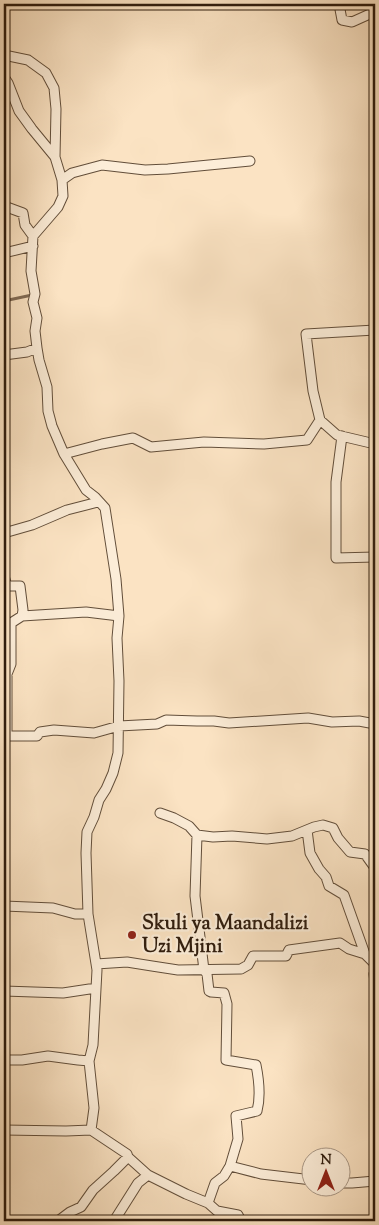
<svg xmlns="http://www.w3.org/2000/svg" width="379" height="1225" font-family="'Sorts Mill Goudy',serif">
	<rect width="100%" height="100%" fill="#fbe3c3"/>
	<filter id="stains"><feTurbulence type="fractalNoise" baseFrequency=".004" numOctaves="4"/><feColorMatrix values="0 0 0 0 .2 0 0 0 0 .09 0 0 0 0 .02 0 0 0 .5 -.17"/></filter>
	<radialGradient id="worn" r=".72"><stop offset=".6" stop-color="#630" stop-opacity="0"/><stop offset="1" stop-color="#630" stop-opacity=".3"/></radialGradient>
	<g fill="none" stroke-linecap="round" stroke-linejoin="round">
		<path stroke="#806b55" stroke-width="3" d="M 4,301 L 32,295"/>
		<defs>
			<path id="minor" d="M 339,4 L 342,20 L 352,22 L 372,13 L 375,13
				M 4,55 L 28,60 L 46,73 L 54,88 L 56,109 L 55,157
				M 4,77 L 8,83 L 19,111 L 32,129 L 55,157 L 62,180 L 63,196 L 58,207 L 33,236 L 31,271 L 35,294 L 33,302 L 37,318 L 35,331 L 37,348 L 39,360 L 47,387 L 48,411 L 52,426 L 64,454 L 86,490 L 95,497 L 105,508 L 116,579 L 119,616 L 117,638 L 119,681 L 118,753 L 113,773 L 106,789 L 99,800 L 94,817 L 87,832 L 86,853 L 88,914 L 97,970 L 93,1045 L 89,1061 L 94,1108 L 91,1130
				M 62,180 L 72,173 L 102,165 L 145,170 L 168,169 L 250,161
				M 4,206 L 23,213 L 25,225 L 33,236
				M 4,253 L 33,246
				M 375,330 L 306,334 L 313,391 L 320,420 L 337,435 L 375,444
				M 4,355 L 27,352 L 37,348
				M 342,436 L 336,482 L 336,558 L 375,557
				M 64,454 L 102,444 L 133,438 L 151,447 L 204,442 L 264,444 L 307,440 L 320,420
				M 4,534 L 4,533 L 32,525 L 67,510 L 98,502
				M 4,576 L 7,586 L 20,586 L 23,610 L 22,616
				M 4,623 L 11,623 L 22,616 L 86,612 L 119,616
				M 4,736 L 37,736 L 40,732 L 54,730 L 94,733 L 119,726 L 157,724 L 166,720 L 197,721 L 214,721 L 229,723 L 308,718 L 332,722 L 359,721 L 375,724
				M 7,736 L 7,674 L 11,664 L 11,623
				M 160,813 L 174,818 L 189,826 L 197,835 L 213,837 L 232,836 L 267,839 L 292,836 L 314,827 L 323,825 L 333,828 L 338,838 L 350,852 L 365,854 L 375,868
				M 307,830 L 310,853 L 319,869 L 326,877 L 329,886 L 344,895 L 365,954
				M 197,835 L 195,896 L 204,970 L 207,974 L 209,991 L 211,992 L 224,993 L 227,1004 L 226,1060 L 256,1065 C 259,1080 261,1096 257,1111 L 236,1116 L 238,1139 L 230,1166 L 224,1176 L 215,1183 L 208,1203
				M 4,906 L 53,908 L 75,914 L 88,914
				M 96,964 L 127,962 L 152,966 L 178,970 L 241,969 L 248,965 L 253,956 L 286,956 L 289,950 L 340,943 L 349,949 L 365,954 L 374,963 L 375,966
				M 375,971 L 374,974 L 375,982
				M 4,991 L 63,993 L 96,988
				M 4,1060 L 22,1060 L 48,1056 L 78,1060 L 89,1061
				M 4,1130 L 66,1131 L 91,1130 L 127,1154 L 128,1157 L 148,1175 L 186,1194 L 208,1203 L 217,1211 L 238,1215 L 241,1221
				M 230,1166 L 261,1174 L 312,1180
				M 342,1183 L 352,1183 L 375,1181
				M 58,1221 L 70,1212 L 81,1207 L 93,1190 L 114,1171 L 128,1157
				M 114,1221 L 138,1183 L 148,1175"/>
		</defs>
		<use href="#minor" stroke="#624e3a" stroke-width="11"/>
		<use href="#minor" stroke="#fcedd8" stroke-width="9"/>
	</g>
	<circle fill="#8f2418" stroke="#fcedd8" stroke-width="2" cx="132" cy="935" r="5"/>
	<g text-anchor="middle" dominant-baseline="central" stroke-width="4.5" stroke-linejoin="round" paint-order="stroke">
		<g font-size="20" font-weight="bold" fill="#2f1c0d" stroke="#fcedd8" text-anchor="start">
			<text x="142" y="924">Skuli ya Maandalizi<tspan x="142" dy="23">Uzi Mjini</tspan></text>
		</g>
	</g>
	<rect width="379" height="1225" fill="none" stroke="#fbe3c3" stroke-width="20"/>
	<rect x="5" y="5" width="369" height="1215" fill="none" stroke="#2f1c0d" stroke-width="2.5"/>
	<rect x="10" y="10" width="359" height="1205" fill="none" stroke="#2f1c0d"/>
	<g transform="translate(326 1172)"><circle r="24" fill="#fcedd8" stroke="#aa9987"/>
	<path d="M0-4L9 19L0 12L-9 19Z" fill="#8f2418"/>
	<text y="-8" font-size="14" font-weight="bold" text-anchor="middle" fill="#2f1c0d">N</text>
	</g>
	<rect width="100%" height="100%" filter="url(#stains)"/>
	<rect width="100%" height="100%" fill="url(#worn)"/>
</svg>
